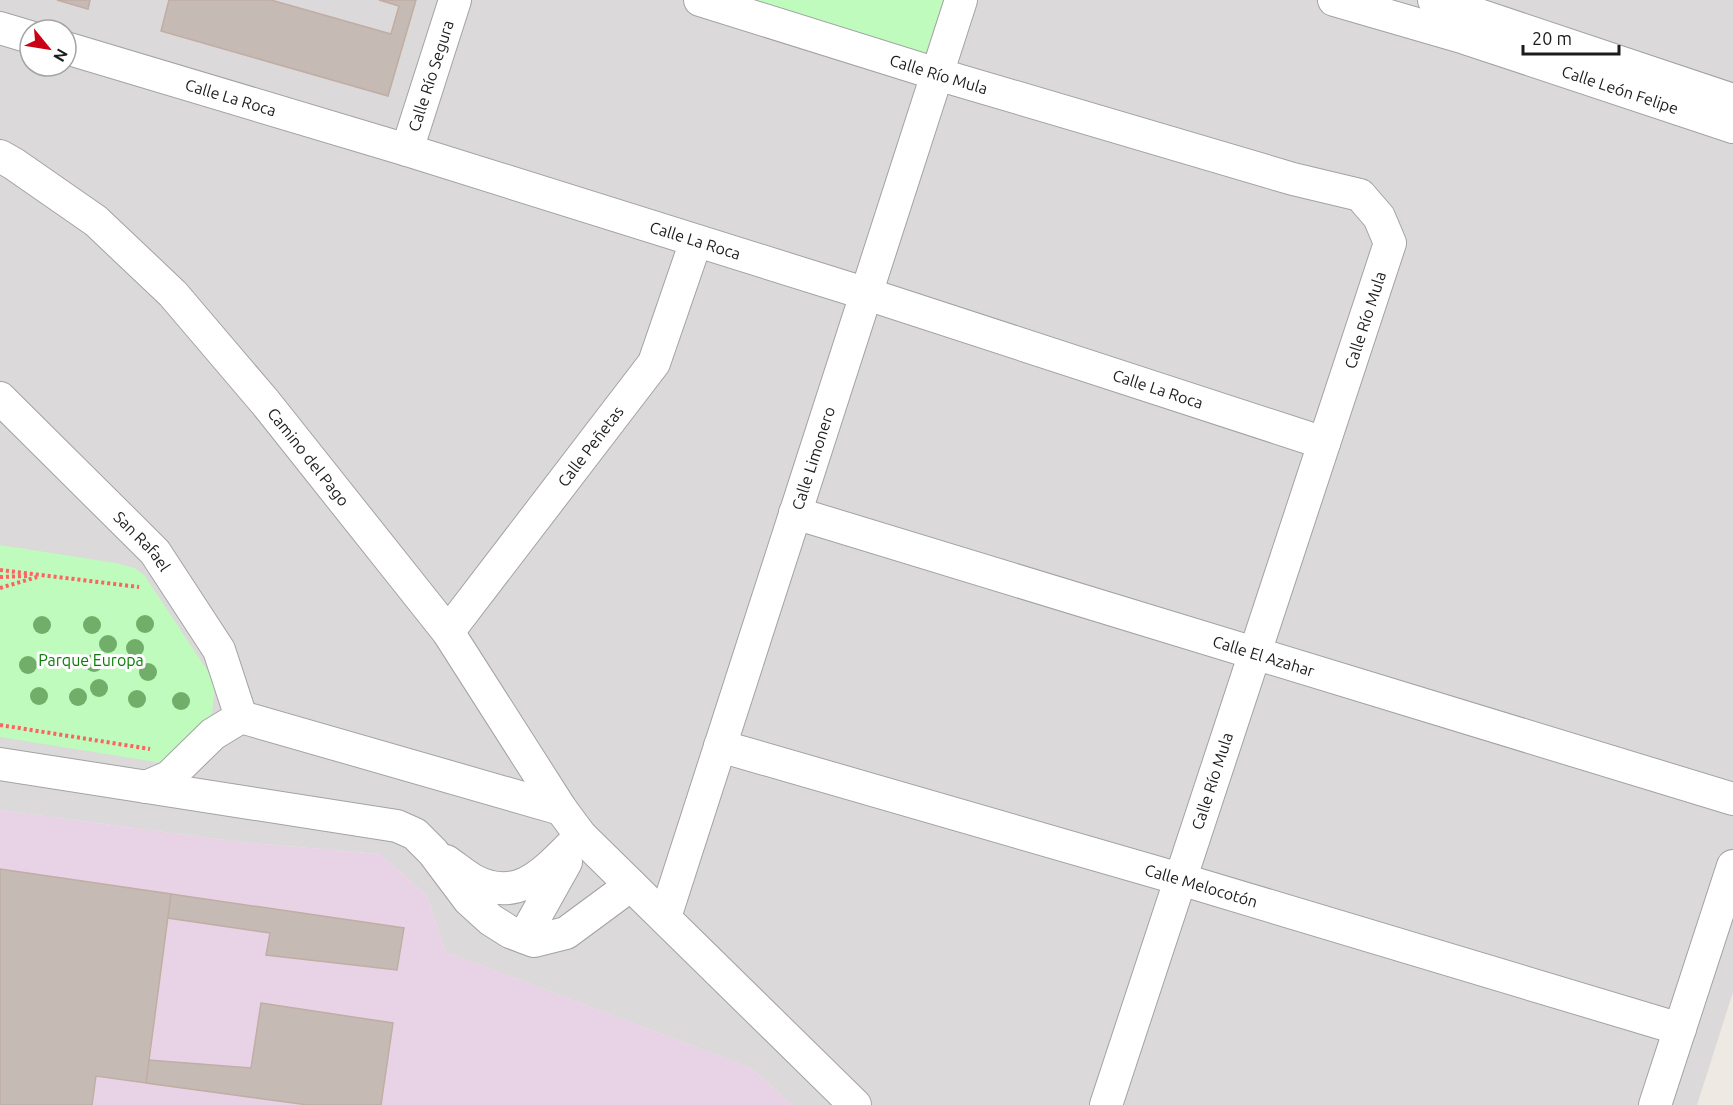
<svg xmlns="http://www.w3.org/2000/svg" width="1733" height="1105" font-family="Ubuntu,sans-serif">
	<rect width="100%" height="100%" fill="#eee9e2"/>
	<path fill="#dbd9d9" fill-rule="evenodd" d="M 0,0 L 1733,0 L 1733,992 L 1697,1105 L 792,1105 L 751,1068 L 446,952 L 427,896 L 380,854 L 239,842 L 0,810 ZM 30,30 L 66,30 L 66,66 L 30,66 Z"/>
	<path fill="#e8d3e6" d="M 0,810 L 239,842 L 380,854 L 427,896 L 446,952 L 751,1068 L 792,1105 L 0,1105 Z"/>
	<path fill="#befbbc" d="M 729,0 L 943,0 L 923,61 Z
		M 0,545 L 116,563 L 135,568 L 145,576 L 209,673 L 215,687 L 212,713 L 198,737 L 162,763 L 0,737 Z"/>
	<path fill="#c6bab5" stroke="#c0ada4" stroke-width="1.5" d="M 57,0 L 90,0 L 88,9 Z
		M 169,0 L 271,0 L 391,34 L 399,6 L 379,0 L 416,0 L 388,96 L 161,31 Z
		M 0,869 L 171,894 L 146,1083 L 96,1076 L 92,1105 L 0,1105 Z
		M 171,894 L 404,928 L 397,970 L 266,955 L 270,933 L 168,918 Z
		M 261,1003 L 393,1023 L 381,1105 L 308,1105 L 146,1083 L 149,1060 L 251,1068 Z"/>
	<g fill="none" stroke-linecap="round" stroke-linejoin="round">
		<defs>
			<g id="street">
				<path id="s1" d="M 700,0 L 937,74 L 1293,179 L 1360,195 L 1379,217 L 1390,243 L 1106,1105"/>
				<path id="s2" d="M 1334,0 L 1465,38 L 1733,127"/>
				<path d="M 1434,0 L 1733,100"/>
				<path d="M 0,28 L 30,37"/>
				<path id="s3" d="M 66,48 L 407,150 L 867,294 L 1324,443"/>
				<path id="s4" d="M 407,150 L 455,0"/>
				<path id="s5" d="M 0,156 L 14,164 L 96,221 L 173,294 L 265,402 L 448,632 L 561,809 L 581,836 L 855,1105"/>
				<path id="s6" d="M 0,398 L 155,552 L 219,650 L 241,717"/>
				<path id="s7" d="M 795,513 L 1733,799"/>
				<path id="s8" d="M 448,632 L 654,363 L 696,241"/>
				<path id="s9" d="M 720,746 L 1180,879 L 1680,1029"/>
				<path d="M 0,764 L 397,826 L 415,834 L 433,852 L 469,900 L 491,920 L 510,932 L 534,941 L 566,933 L 631,885"/>
				<path d="M 146,787 L 169,777 L 213,734 L 241,717 L 561,809"/>
				<path d="M 446,861 C 455,867 464,875 473,880 C 522,906 549,866 581,836"/>
				<path id="s10" d="M 665,917 L 961,0"/>
				<path d="M 524,937 L 566,862"/>
				<path d="M 1655,1105 L 1733,866"/>
			</g>
		</defs>
		<use href="#street" stroke="#a3a3a3" stroke-width="34"/>
		<path stroke="#fe6364" stroke-width="4" stroke-dasharray="3 3" stroke-linecap="butt" d="M 0,570 L 139,587
			M 0,577 L 27,576
			M 0,588 L 37,577
			M 0,725 L 150,749"/>
		<use href="#street" stroke="#fff" stroke-width="32"/>
	</g>
	<g fill="#71ae6a">
		<circle cx="145" cy="624" r="9"/>
		<circle cx="42" cy="625" r="9"/>
		<circle cx="92" cy="625" r="9"/>
		<circle cx="108" cy="644" r="9"/>
		<circle cx="135" cy="648" r="9"/>
		<circle cx="94" cy="663" r="9"/>
		<circle cx="28" cy="665" r="9"/>
		<circle cx="148" cy="672" r="9"/>
		<circle cx="99" cy="688" r="9"/>
		<circle cx="39" cy="696" r="9"/>
		<circle cx="78" cy="697" r="9"/>
		<circle cx="137" cy="699" r="9"/>
		<circle cx="181" cy="701" r="9"/>
	</g>
	<g text-anchor="middle" dominant-baseline="central" stroke-width="6" stroke-linejoin="round" paint-order="stroke">
		<g font-size="16" fill="#1c1c1c" stroke="#fff">
			<text stroke="none"><textPath href="#s4" startOffset="78">Calle Río Segura</textPath></text>
			<text stroke="none"><textPath href="#s1" startOffset="250">Calle Río Mula</textPath></text>
			<text stroke="none"><textPath href="#s2" startOffset="300">Calle León Felipe</textPath></text>
			<text stroke="none"><textPath href="#s3" startOffset="172">Calle La Roca</textPath></text>
			<text stroke="none"><textPath href="#s3" startOffset="658">Calle La Roca</textPath></text>
			<text transform="translate(1365 320) rotate(-72)">Calle Río Mula</text>
			<text stroke="none"><textPath href="#s3" startOffset="1144">Calle La Roca</textPath></text>
			<text stroke="none"><textPath href="#s8" startOffset="234">Calle Peñetas</textPath></text>
			<text stroke="none"><textPath href="#s5" startOffset="434">Camino del Pago</textPath></text>
			<text stroke="none"><textPath href="#s10" startOffset="482">Calle Limonero</textPath></text>
			<text stroke="none"><textPath href="#s6" startOffset="202">San Rafael</textPath></text>
			<text stroke="none"><textPath href="#s7" startOffset="490">Calle El Azahar</textPath></text>
			<text transform="translate(1212 781) rotate(-72)">Calle Río Mula</text>
			<text stroke="none"><textPath href="#s9" startOffset="501">Calle Melocotón</textPath></text>
		</g>
		<g font-size="16" fill="#0b7d08" stroke="#fff">
			<text x="91" y="660">Parque Europa</text>
		</g>
	</g>
	<g transform="translate(48 48) rotate(120)"><circle r="28" fill="#ffffff" stroke="#a4a4a4" stroke-width="1.5"/>
	<path d="M0-4.5L10 22L0 15L-10 22Z" fill="#c90016"/>
	<text y="-9" font-size="16" font-weight="bold" text-anchor="middle" fill="#1c1c1c">N</text>
	</g>
	<path d="M1523 45v9h96v-9" fill="none" stroke="#1c1c1c" stroke-width="3"/>
	<text x="1532" y="45" font-size="18" fill="#1c1c1c" stroke="#ffffff" stroke-width="4.5" paint-order="stroke">20 m</text>
</svg>
